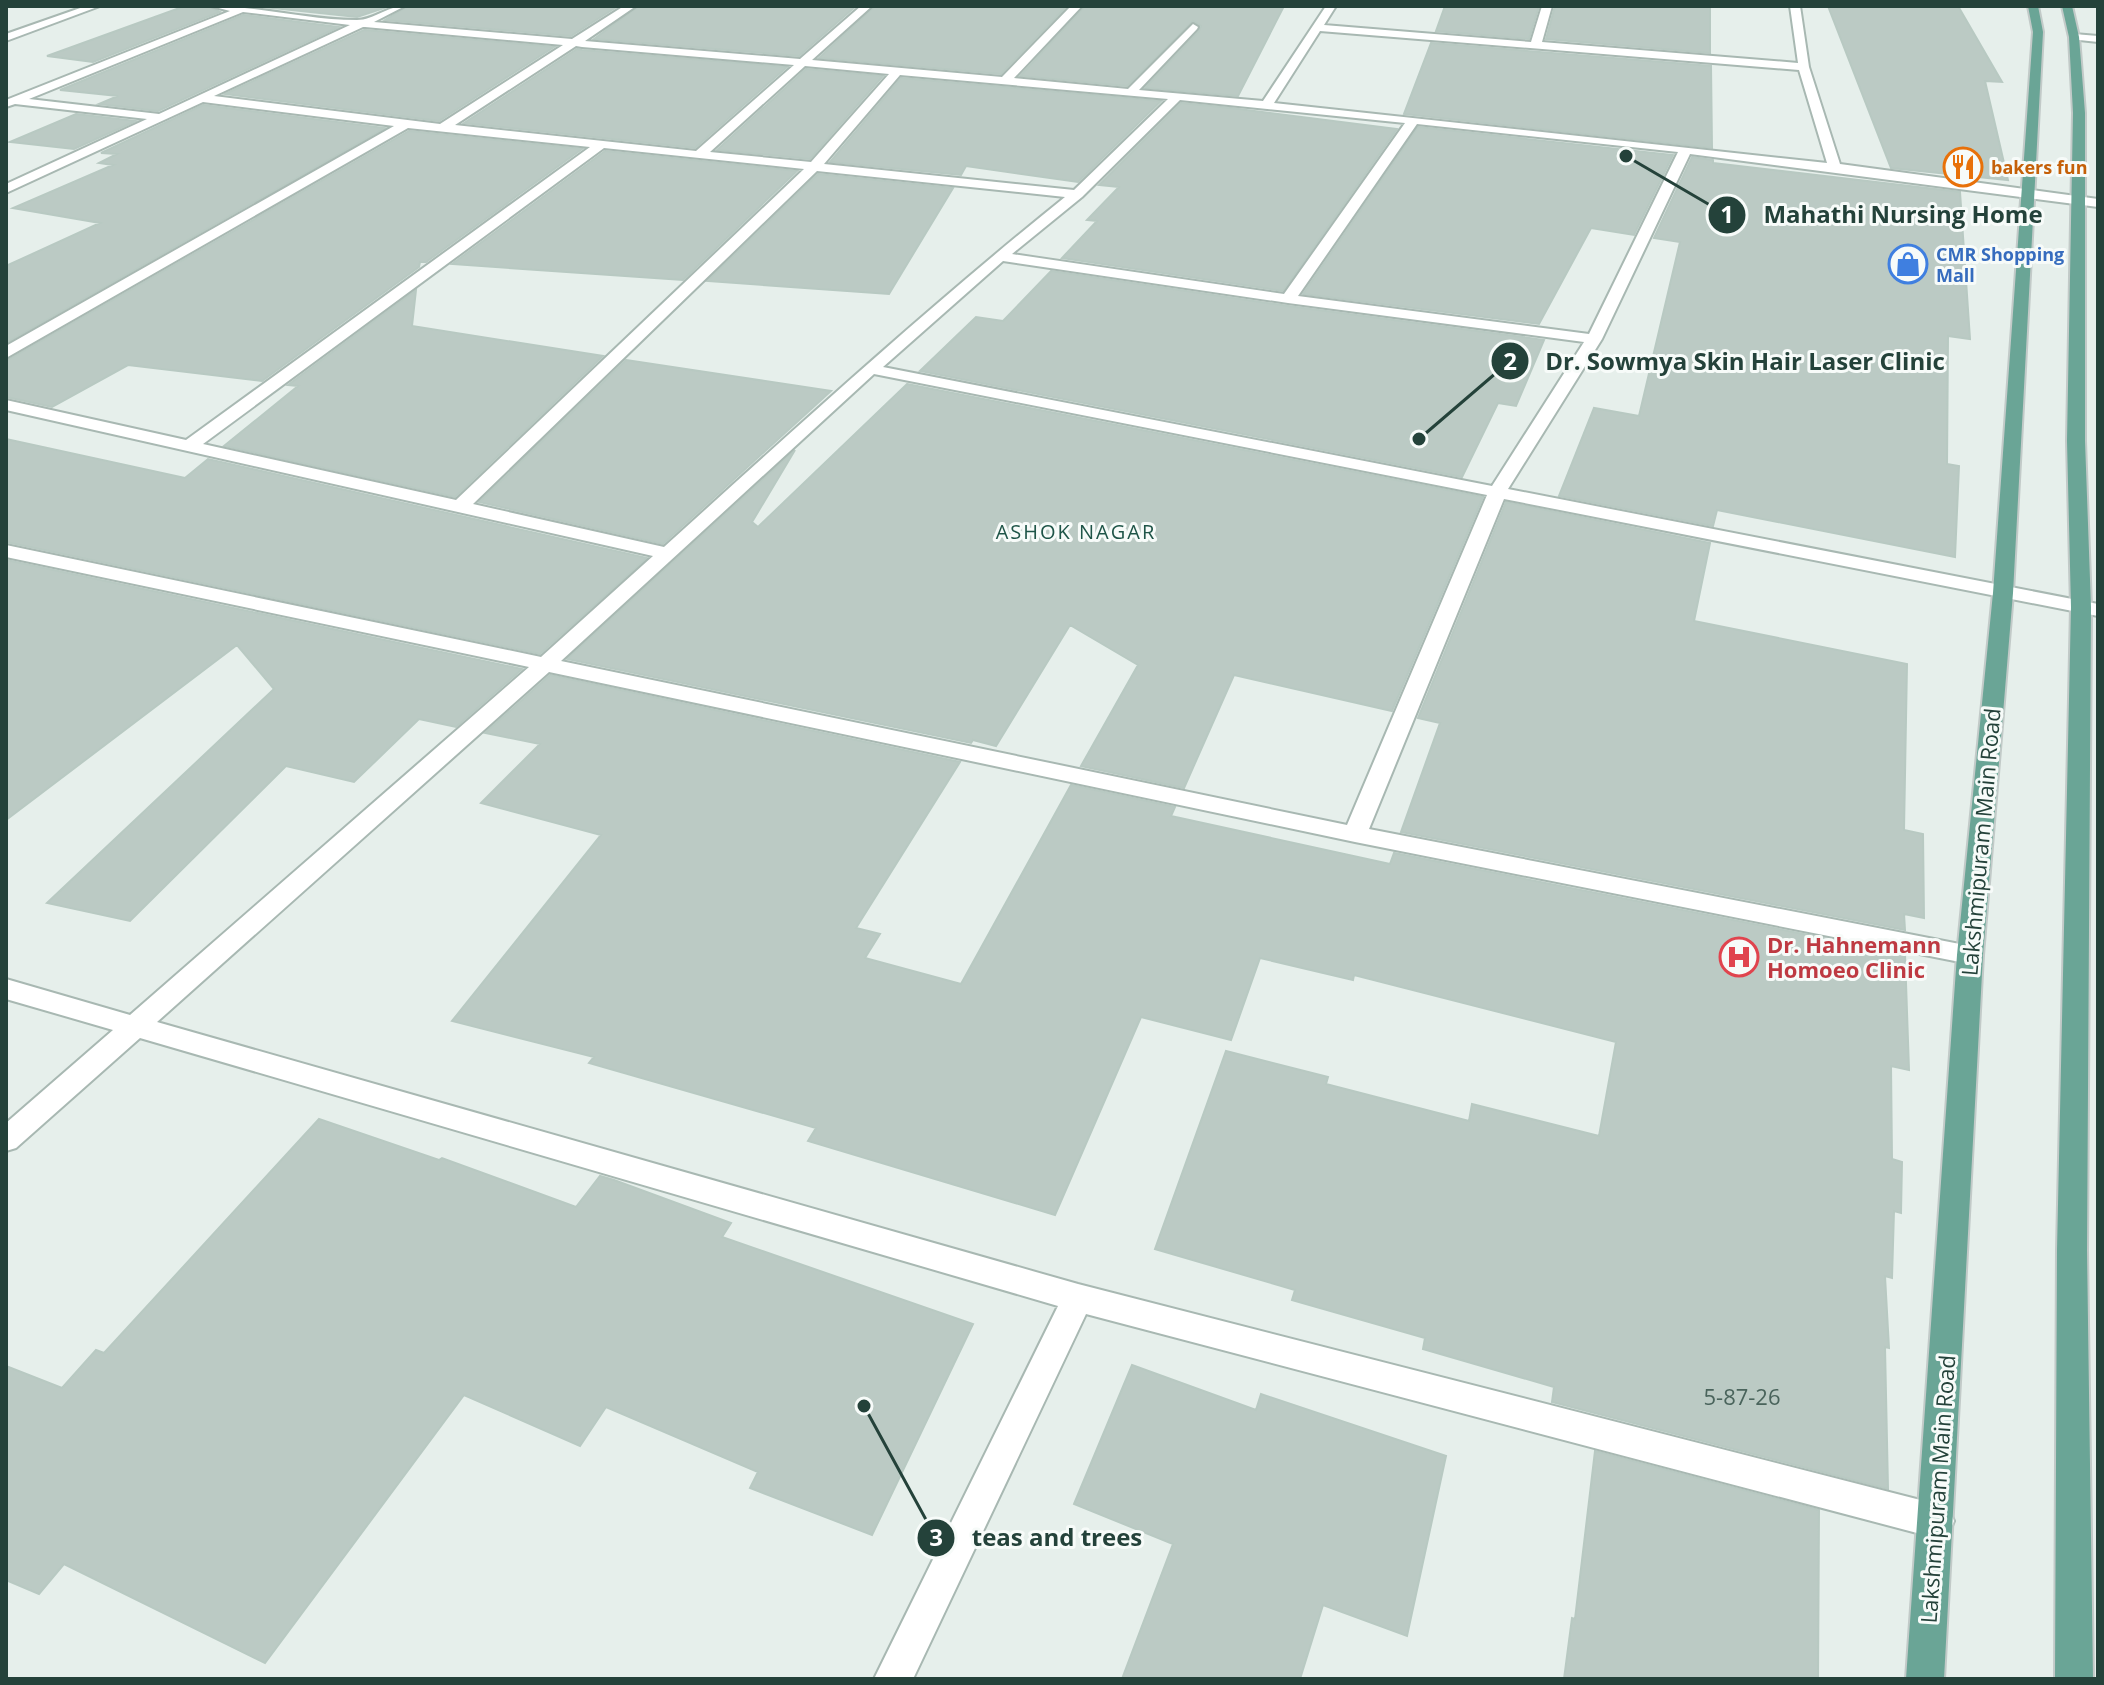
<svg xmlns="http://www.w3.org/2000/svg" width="2104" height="1685" font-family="'Open Sans',sans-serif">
	<rect width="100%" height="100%" fill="#e6efeb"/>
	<path fill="#bbcac4" stroke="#b8c9c2" stroke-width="2" d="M 185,6 L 208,6 L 220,12 L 93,62 L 47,56 Z
		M 254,6 L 390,6 L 357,17 Z
		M 408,6 L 618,6 L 571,36 L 385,20 Z
		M 639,6 L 856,6 L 799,56 L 594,39 Z
		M 875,6 L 1067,6 L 1001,74 L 819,58 Z
		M 1085,6 L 1284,6 L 1238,96 L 1145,88 L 1199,31 L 1201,26 L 1193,21 L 1127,86 L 1020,76 Z
		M 1445,6 L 1539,6 L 1529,39 L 1436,31 Z
		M 1555,6 L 1710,6 L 1710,53 L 1546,39 Z
		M 1828,6 L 1958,6 L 2002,82 L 1985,81 L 2008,180 L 1891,168 Z
		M 243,15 L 339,27 L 158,111 L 99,104 L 118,96 L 60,90 Z
		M 364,30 L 365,30 L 554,47 L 439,121 L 225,94 Z
		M 1431,43 L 1711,66 L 1712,148 L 1404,114 Z
		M 577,49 L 582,50 L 787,67 L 695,148 L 464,123 Z
		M 806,69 L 883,76 L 810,159 L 717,150 Z
		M 901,78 L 1161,101 L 1078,182 L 966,166 L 961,175 L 830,162 Z
		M 1181,103 L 1231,108 L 1397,129 L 1283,291 L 1062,258 L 1097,221 L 1087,220 L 1119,187 L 1099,185 Z
		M 203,105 L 385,128 L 6,343 L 6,266 L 100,223 L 13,208 L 113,165 L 99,163 L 117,154 L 101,153 Z
		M 76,114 L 136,121 L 74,149 L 10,142 Z
		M 1418,127 L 1673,155 L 1634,235 L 1591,228 L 1539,324 L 1303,294 Z
		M 409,131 L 582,149 L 426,262 L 420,262 L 419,267 L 262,381 L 128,365 L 52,407 L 6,397 L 6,361 Z
		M 605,151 L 797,171 L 683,280 L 452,264 Z
		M 1692,157 L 1713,160 L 1713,163 L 1960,192 L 1970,339 L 1948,336 L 1947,464 L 1959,466 L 1955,557 L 1717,510 L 1713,526 L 1559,496 L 1594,408 L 1639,416 L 1680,242 L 1654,238 Z
		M 818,174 L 953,188 L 889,294 L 707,281 Z
		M 1051,271 L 1288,306 L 1544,340 L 1516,406 L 1498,403 L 1462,477 L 920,371 L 976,317 L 1003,321 Z
		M 416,290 L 412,326 L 603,356 L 455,497 L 224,446 L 298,386 L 288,385 Z
		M 626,360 L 831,391 L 663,544 L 479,502 Z
		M 907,384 L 1483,497 L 1392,711 L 1234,675 L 1184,788 L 1081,766 L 1138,665 L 1070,625 L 996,746 L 973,740 L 971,743 L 567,659 L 795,450 L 752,522 L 758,527 Z
		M 6,439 L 185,478 L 208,459 L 647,558 L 540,654 L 6,542 Z
		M 1506,502 L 1710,543 L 1694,621 L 1907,664 L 1904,830 L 1923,834 L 1924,918 L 1904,914 L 1905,930 L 1401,832 L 1440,723 L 1418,718 Z
		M 6,560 L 522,669 L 456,727 L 419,719 L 354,782 L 286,766 L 130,921 L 47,903 L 274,689 L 237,645 L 6,820 Z
		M 550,675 L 960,762 L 856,928 L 880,934 L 865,958 L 961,984 L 1071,785 L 1175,807 L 1171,816 L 1390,864 L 1394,853 L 1905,954 L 1909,1070 L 1891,1066 L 1892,1159 L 1902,1162 L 1901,1213 L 1894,1211 L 1892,1278 L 1885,1276 L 1889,1348 L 1885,1347 L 1888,1489 L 1552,1402 L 1554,1387 L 1423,1349 L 1425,1338 L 1292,1300 L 1295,1290 L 1155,1249 L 1226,1051 L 1328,1077 L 1326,1084 L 1469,1121 L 1472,1104 L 1599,1136 L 1616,1042 L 1354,975 L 1353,980 L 1260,958 L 1231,1040 L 1141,1017 L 1055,1215 L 808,1141 L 816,1128 L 589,1063 L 594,1057 L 452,1021 L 601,835 L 481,803 L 540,744 L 485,733 Z
		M 319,1119 L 439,1160 L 442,1158 L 576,1207 L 600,1176 L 614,1180 L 731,1223 L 722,1237 L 973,1324 L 872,1535 L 750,1488 L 758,1472 L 606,1407 L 580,1446 L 464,1395 L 265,1663 L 64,1564 L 39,1594 L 6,1580 L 6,1366 L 62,1388 L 96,1350 L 104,1353 Z
		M 1132,1365 L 1256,1410 L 1261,1394 L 1446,1456 L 1407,1636 L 1323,1605 L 1300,1679 L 1122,1679 L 1173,1544 L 1074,1504 Z
		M 1595,1451 L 1819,1510 L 1818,1679 L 1564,1679 L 1572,1618 L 1575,1619 Z"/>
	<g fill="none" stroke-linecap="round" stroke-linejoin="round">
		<defs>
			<path id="minor" d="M 86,6 L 100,6 L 6,41 L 6,34 Z
				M 211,6 C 260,6 308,20 357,20 C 374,20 387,6 405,6 L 374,22 L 572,39 L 624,6 L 636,6 L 585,41 L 800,59 L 861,6 L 872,6 L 812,60 L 1002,77 L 1071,6 L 1082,6 L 1014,78 L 1128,89 L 1193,24 L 1198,27 L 1197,29 L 1139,90 L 1263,101 L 1326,6 L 1336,6 L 1324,25 L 1531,42 L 1542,6 L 1552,6 L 1542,42 L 1798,63 L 1790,6 L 1800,6 L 1809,67 L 1840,164 L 2098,199 L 2098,207 L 1690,154 L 1602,339 L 1508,489 L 2098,604 L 2098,616 L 1504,499 L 1369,829 L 1970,946 L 1979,949 L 1983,955 L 1979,961 L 1970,964 L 1355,842 L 549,672 L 157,1022 L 1078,1284 L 1936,1504 L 1949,1509 L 1954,1521 L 1949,1533 L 1936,1538 L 1086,1314 L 913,1679 L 874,1679 L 1058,1306 L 140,1038 L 16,1148 L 6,1151 L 6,1123 L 113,1030 L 6,999 L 6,979 L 130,1015 L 529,667 L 6,557 L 6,545 L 541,657 L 653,556 L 6,410 L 6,400 L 186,440 L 590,147 L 408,128 L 6,358 L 6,346 L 394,126 L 203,102 L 6,193 L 6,184 L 147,119 L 15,104 L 6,107 L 6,100 L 230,11 ZM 243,12 L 350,25 L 159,114 L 29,99 ZM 363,27 L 365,27 L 563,45 L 440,124 L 214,96 ZM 1320,31 L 1799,70 L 1827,163 L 1274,103 ZM 576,46 L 582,47 L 794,65 L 696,151 L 455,125 ZM 805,66 L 889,74 L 811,162 L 710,152 ZM 900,75 L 1168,99 L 1074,190 L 824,164 ZM 1180,100 L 1405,123 L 1284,294 L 1012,254 L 1082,197 ZM 1417,124 L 1678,152 L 1589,334 L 1298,296 ZM 604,148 L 804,169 L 456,500 L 203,444 ZM 817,171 L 1065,197 C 927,308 796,428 664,547 L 473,504 ZM 1003,261 L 1288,303 L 1584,342 L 1492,486 L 883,367 ZM 874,374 L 1487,495 L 1347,825 L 561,661 Z
				M 2074,34 L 2098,36 L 2098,42 L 2070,39 L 2070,35 Z"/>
			<path id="major" d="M 2028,6 L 2038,6 L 2043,32 L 2013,593 L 1983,955 L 1944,1679 L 1906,1679 L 1957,955 L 1993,593 L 2033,32 Z
				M 2062,6 L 2072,6 L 2079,37 L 2085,113 L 2085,441 L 2091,607 L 2087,1250 L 2093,1679 L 2055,1679 L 2057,1250 L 2071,607 L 2067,441 L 2073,113 L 2069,37 Z"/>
		</defs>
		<use href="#minor" stroke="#a8b8b2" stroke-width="4"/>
		<use href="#major" stroke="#c2cac8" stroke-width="4"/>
		<use href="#minor" fill="#fff" fill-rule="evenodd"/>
		<use href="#major" fill="#6aa596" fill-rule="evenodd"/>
	</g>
	<defs>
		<symbol id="restaurant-ring" viewBox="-11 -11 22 22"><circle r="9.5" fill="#f7fbf9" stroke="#e8710a" stroke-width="1.5"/><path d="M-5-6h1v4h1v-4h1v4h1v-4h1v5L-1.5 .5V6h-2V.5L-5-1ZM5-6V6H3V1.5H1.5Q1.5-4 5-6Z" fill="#e8710a"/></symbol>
		<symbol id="shop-ring" viewBox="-11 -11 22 22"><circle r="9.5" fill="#f7fbf9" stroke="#3f7fe0" stroke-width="1.5"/><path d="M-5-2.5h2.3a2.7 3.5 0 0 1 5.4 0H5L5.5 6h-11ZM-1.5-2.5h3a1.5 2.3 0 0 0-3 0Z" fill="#3f7fe0"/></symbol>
		<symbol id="hospital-ring" viewBox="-11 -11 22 22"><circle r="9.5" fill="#f7fbf9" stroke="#e0444e" stroke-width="1.5"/><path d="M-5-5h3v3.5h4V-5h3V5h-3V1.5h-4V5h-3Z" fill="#e0444e"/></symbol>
	</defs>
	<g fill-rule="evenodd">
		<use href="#restaurant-ring" x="1941" y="145" width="44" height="44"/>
		<use href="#shop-ring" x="1886" y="242" width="44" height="44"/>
		<use href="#hospital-ring" x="1717" y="935" width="44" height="44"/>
	</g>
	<g text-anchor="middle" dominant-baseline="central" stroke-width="6" stroke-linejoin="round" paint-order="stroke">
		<g font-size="18" font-weight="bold" fill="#c56008" stroke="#f7fbf9" text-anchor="start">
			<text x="1991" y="167">bakers fun</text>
		</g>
		<g font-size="18" font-weight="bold" fill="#366cbe" stroke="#f7fbf9" text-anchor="start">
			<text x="1936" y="254">CMR Shopping<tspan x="1936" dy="21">Mall</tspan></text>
		</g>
		<g font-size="20" letter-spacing="2" fill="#1f5548" stroke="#f7fbf9">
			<text x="1076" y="531">ASHOK NAGAR</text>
		</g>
		<g font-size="22" fill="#24423a" stroke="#f7fbf9">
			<text transform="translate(1980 842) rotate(-85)">Lakshmipuram Main Road</text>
			<text transform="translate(1937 1489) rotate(-86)">Lakshmipuram Main Road</text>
		</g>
		<g font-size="22" font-weight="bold" fill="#be3a42" stroke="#f7fbf9" text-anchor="start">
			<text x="1767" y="944">Dr. Hahnemann<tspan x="1767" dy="25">Homoeo Clinic</tspan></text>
		</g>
		<g font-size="22" fill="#4a645c">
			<text x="1742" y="1396">5-87-26</text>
		</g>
	</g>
	<path fill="none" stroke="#24423a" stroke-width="3" d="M1626 156L1727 215M1419 439L1510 361M864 1406L936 1538"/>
	<g fill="#24423a" stroke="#f7fbf9" stroke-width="3">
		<circle cx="1626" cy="156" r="8"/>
		<circle cx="1419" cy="439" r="8"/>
		<circle cx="864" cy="1406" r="8"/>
		<circle cx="1727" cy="215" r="20"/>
		<circle cx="1510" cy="361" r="20"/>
		<circle cx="936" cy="1538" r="20"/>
	</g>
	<g font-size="24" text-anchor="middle" font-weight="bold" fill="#fff">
		<text x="1727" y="223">1</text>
		<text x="1510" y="370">2</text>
		<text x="936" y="1546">3</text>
	</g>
	<g font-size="24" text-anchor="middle" font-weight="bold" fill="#24423a" stroke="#f7fbf9" stroke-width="6" stroke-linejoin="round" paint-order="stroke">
		<text x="1903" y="223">Mahathi Nursing Home</text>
		<text x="1745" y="370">Dr. Sowmya Skin Hair Laser Clinic</text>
		<text x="1057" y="1546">teas and trees</text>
	</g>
	<rect width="2104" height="1685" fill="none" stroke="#24423a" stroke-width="16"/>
</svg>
